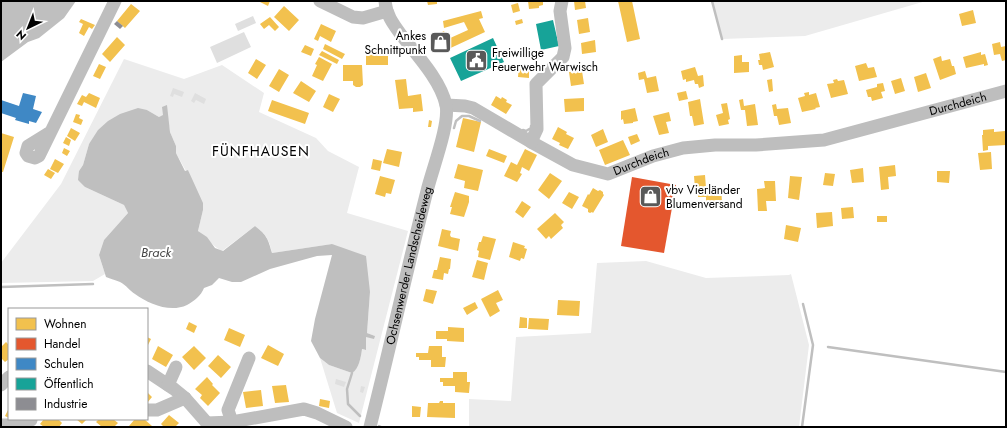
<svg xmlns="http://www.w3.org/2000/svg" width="1007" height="428" font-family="Jost,sans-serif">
	<rect width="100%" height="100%" fill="#fff"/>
	<path fill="#ececec" d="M 712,1 L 926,1 L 805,36 L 722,39 Z
		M 124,59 L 184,79 L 222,65 L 264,93 L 259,112 L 316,138 L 328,151 L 359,167 L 347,213 L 408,231 L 359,423 L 337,413 L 320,358 L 329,365 L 352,373 C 359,368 361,357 362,349 L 365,350 L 366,337 L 375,336 L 367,333 L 370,292 L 332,244 L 272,253 C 269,239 266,234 255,226 L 222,251 C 212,246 208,238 198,231 L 203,210 L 188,170 L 186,171 L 176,153 L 176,146 L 170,132 L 166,106 L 163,116 L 159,117 L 147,110 L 89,144 L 83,165 L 79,171 L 85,187 L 124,205 L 128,213 L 104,240 L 99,255 L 105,274 L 93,281 L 1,283 L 1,263 L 61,184 Z
		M 646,261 L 706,278 L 789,275 L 791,274 L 809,345 L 799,427 L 469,427 L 469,399 L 511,401 L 516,337 L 591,333 L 597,263 Z"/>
	<path fill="#bfbfbf" d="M 1,1 L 76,1 L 64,18 L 39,38 L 28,42 L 1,62 Z
		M 167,105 L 170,132 L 176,146 L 176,153 L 185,171 L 188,170 L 203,203 L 203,210 L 198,231 L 207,237 L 215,248 L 223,251 L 255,226 C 267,235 268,239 272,253 L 332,244 L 366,256 L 370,292 L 367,333 L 375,336 L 374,339 L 366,337 L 366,350 L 362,349 C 361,357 359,369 352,373 L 329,365 L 320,358 L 311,341 L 315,319 L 332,255 L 317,256 L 270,269 L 241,282 L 232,282 L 219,278 L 212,285 L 204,288 C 201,296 194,301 187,305 C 170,313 149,304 135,294 C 130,291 126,285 120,282 C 116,280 110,279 106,277 L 99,255 L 104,240 L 128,213 L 124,205 L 85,187 L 78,180 L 79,171 L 83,165 L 89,144 L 98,130 L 108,121 L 120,114 L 138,108 L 147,110 L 159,117 L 163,115 L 162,107 Z"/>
	<path fill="#f2c14e" d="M 258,1 L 270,1 L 268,6 Z
		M 427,1 L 437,1 L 437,4 L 428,5 Z
		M 528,1 L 543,1 L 543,5 L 539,6 L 539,8 L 529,9 Z
		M 574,1 L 585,1 L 586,8 L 575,10 Z
		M 618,1 L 632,1 L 640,39 L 627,42 Z
		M 518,3 L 520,11 L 513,13 L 511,5 Z
		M 131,4 L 140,11 L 125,28 L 117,21 Z
		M 284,6 L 299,20 L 289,31 L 274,17 Z
		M 973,10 L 976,23 L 962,26 L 959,14 Z
		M 481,11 L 483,18 L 479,19 L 485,32 L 442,52 L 434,36 L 444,31 L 448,39 L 468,30 L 464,22 L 444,28 L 443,21 Z
		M 270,17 L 279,27 L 275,31 L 269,25 L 264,29 L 260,24 Z
		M 588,18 L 590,32 L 579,34 L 577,20 Z
		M 81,19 L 95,25 L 92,29 L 89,27 L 84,36 L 79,33 L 83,24 L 79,22 Z
		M 522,19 L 523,23 L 516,25 L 515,21 Z
		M 321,24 L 336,31 L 331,42 L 320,36 L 318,41 L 314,39 Z
		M 117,37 L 125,45 L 110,62 L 102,54 Z
		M 595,40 L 596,52 L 582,54 L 581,43 Z
		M 1000,42 L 1001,47 L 1006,46 L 1006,60 L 1002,61 L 1000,54 L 994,55 L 992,44 Z
		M 325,44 L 345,54 L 342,59 L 323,49 Z
		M 305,45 L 314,49 L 311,56 L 301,52 Z
		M 366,49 L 388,49 L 388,65 L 366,65 Z
		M 322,51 L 339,60 L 337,64 L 319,55 Z
		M 770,52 L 774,67 L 763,70 L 762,65 L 759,65 L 758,60 L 760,60 L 759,54 Z
		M 981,52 L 981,55 L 985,54 L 988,65 L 984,66 L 984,64 L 966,68 L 963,57 Z
		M 742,55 L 742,62 L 749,62 L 749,72 L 734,73 L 734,56 Z
		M 941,56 L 942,61 L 950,59 L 952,66 L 954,66 L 956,74 L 940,80 L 933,59 Z
		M 319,57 L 332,64 L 323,81 L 312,76 L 317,65 L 315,64 Z
		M 256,59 L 266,65 L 257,79 L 248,73 Z
		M 866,63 L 868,68 L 874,67 L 877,77 L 859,81 L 855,66 Z
		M 99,64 L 106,67 L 100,79 L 93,76 Z
		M 343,65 L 362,65 L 363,85 L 360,87 L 356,87 L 353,85 L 353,81 L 343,81 Z
		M 519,65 L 529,65 L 529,78 L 518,77 Z
		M 695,67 L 698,76 L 703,75 L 704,86 L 699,88 L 698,84 L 695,84 L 694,80 L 686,82 L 686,79 L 683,80 L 681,71 Z
		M 279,69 L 289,75 L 279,92 L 269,86 Z
		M 582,71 L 584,84 L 571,86 L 569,72 Z
		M 645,71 L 647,78 L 656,76 L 659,91 L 647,93 L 644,79 L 639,80 L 638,73 Z
		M 926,73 L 931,88 L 918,92 L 914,77 Z
		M 901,78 L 905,91 L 895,94 L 891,81 Z
		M 406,79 L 408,96 L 421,94 L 423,111 L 413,112 L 413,108 L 399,109 L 395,80 Z
		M 772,79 L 773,91 L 769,92 L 767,80 Z
		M 837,79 L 838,81 L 844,80 L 848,94 L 831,98 L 827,84 L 834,83 L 833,80 Z
		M 301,81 L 316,91 L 309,102 L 293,93 Z
		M 883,83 L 885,91 L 881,92 L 883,98 L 872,101 L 871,97 L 868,97 L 866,90 L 877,87 L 877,84 Z
		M 686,91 L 688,99 L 679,101 L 677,93 Z
		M 809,92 L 809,95 L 816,93 L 820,107 L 815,108 L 816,109 L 802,112 L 798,98 L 805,96 L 804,93 Z
		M 89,93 L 100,98 L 96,108 L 84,102 L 82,106 L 77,104 L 82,95 L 86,97 Z
		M 329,94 L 340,99 L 333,112 L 323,107 Z
		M 496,96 L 501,99 L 502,97 L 507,100 L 506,102 L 512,105 L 506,114 L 491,105 Z
		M 584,98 L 584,111 L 565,112 L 564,99 Z
		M 700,99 L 704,124 L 694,126 L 692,116 L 690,116 L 688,102 Z
		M 743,99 L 744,106 L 755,104 L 758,125 L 747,126 L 745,110 L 741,110 L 739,100 Z
		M 272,100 L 309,113 L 305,124 L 268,111 Z
		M 727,103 L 730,119 L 728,120 L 729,124 L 719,126 L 716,115 L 723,113 L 721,104 Z
		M 776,104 L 777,109 L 788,108 L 791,123 L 779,125 L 777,116 L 774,116 L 772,105 Z
		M 635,108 L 638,121 L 633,122 L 633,123 L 624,124 L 623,119 L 621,120 L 621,111 Z
		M 669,112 L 671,121 L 666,122 L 669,133 L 659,135 L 653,116 Z
		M 76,114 L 80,115 L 79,118 L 83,120 L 81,125 L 73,122 Z
		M 463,118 L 481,122 L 474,152 L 456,147 Z
		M 429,120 L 432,121 L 431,127 L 428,127 Z
		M 558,127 L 567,132 L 566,134 L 574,138 L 568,149 L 559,145 L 560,143 L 552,139 Z
		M 71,128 L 80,133 L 75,141 L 67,136 Z
		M 603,129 L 608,142 L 596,147 L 591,135 Z
		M 994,129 L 994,132 L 1005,131 L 1006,145 L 988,146 L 988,150 L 983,151 L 982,135 L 983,135 L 983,130 Z
		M 1,133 L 14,137 L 3,172 L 1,172 Z
		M 637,134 L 640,141 L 631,145 L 628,137 Z
		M 66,137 L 71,140 L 69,146 L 63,143 Z
		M 623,140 L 630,155 L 605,165 L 599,150 Z
		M 64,148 L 70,151 L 67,156 L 62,153 Z
		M 387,149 L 402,152 L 399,167 L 383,163 Z
		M 489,149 L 507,156 L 504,163 L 486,156 Z
		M 525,149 L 537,155 L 529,171 L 522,167 L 520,173 L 522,174 L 517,182 L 504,176 L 511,162 L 517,165 Z
		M 991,152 L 992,169 L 980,170 L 978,153 Z
		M 55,159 L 64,164 L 58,173 L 50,169 Z
		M 373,159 L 382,161 L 380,171 L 371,169 Z
		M 458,164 L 483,170 L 478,191 L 464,188 L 465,181 L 454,178 Z
		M 895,165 L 896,176 L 888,177 L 889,189 L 881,190 L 879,167 Z
		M 863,168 L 864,182 L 852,183 L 850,170 Z
		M 48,169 L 55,173 L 51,179 L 44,175 Z
		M 937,171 L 950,171 L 949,183 L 937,182 Z
		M 550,173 L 562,181 L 549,199 L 538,190 Z
		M 825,173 L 835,174 L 833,186 L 823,185 Z
		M 705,175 L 706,188 L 721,187 L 722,202 L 721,204 L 719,203 L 718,201 L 706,202 L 706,197 L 698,197 L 698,189 L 695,189 L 694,176 Z
		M 380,176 L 395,180 L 391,194 L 386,193 L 385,197 L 375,194 Z
		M 790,176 L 802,177 L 799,200 L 788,198 Z
		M 764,181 L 775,181 L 776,201 L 766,201 L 767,211 L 758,211 L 757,189 L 765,188 Z
		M 593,188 L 598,191 L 600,190 L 603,192 L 603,194 L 604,195 L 593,213 L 592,212 L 590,213 L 588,212 L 588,209 L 582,206 L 588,194 L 589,195 Z
		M 455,192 L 469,196 L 469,202 L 464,217 L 450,214 L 452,207 L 450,207 Z
		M 569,192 L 579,197 L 572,209 L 562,203 Z
		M 522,201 L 531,207 L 523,218 L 515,212 Z
		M 853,207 L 854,218 L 842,219 L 841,208 Z
		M 832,212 L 833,226 L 817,228 L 816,213 Z
		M 555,213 L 564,222 L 561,225 L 563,228 L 551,239 L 549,236 L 546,239 L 537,229 Z
		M 877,216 L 887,216 L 887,222 L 877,222 Z
		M 786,225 L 801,228 L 798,242 L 784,239 Z
		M 442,229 L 451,231 L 450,235 L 451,237 L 460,239 L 458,251 L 438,246 Z
		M 483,236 L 496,239 L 490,260 L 478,257 L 479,251 L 477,250 L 479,242 L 481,242 Z
		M 513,242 L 525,246 L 524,248 L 527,249 L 524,259 L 521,258 L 520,261 L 509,257 Z
		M 440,257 L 451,259 L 450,269 L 449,269 L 448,274 L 444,273 L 443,280 L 432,278 L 434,270 L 437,270 Z
		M 477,260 L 488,263 L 484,280 L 472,277 Z
		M 426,289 L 437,291 L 433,304 L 423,301 Z
		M 498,290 L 503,300 L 496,303 L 500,311 L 490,317 L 481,299 Z
		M 558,300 L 580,301 L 579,316 L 557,315 Z
		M 475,302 L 478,308 L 467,315 L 463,308 Z
		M 520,317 L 527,318 L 527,328 L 519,328 Z
		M 529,318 L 549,319 L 548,330 L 528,329 Z
		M 189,322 L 197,326 L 194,333 L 186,329 Z
		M 448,327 L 464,328 L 464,342 L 447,341 L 447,339 L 436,339 L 436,331 L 448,331 Z
		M 229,328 L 245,335 L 240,347 L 224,340 Z
		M 147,337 L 151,339 L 147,347 Z
		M 6,342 L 9,345 L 9,359 L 5,362 L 1,358 L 1,347 Z
		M 268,345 L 284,354 L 278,366 L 261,358 Z
		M 158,346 L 173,355 L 166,367 L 152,359 Z
		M 194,346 L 206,358 L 194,370 L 182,357 Z
		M 429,346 L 442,346 L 442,357 L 446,357 L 445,367 L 431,367 L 431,360 L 419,360 L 419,357 L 416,357 L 416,353 L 428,353 Z
		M 218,355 L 231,367 L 221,378 L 208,366 Z
		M 453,372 L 467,372 L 467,382 L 470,382 L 469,393 L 455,392 L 455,386 L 443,386 L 443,382 L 440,382 L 440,378 L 453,378 Z
		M 207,377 L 213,384 L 212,385 L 220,393 L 208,406 L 200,398 L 202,395 L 195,389 Z
		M 286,385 L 289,402 L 275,403 L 272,386 Z
		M 261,390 L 263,406 L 246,408 L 243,392 Z
		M 147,392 L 152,397 L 147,403 Z
		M 320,399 L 330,401 L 329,408 L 319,406 Z
		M 440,401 L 443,401 L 443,403 L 455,403 L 455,418 L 427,417 L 428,403 L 439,403 Z
		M 412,406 L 421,407 L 420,417 L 412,417 Z
		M 9,408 L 9,418 L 5,416 Z
		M 169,415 L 179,423 L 175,427 L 164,427 L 161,424 Z
		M 44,419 L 58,419 L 62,423 L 59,427 L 44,427 L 40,424 Z
		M 76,419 L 87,419 L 82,424 Z
		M 99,419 L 113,419 L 118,423 L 114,427 L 102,427 L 96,422 Z
		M 135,419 L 144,419 L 152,426 L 151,427 L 131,427 L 129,426 Z"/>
	<path fill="#e4572e" d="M 632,177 L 676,185 L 664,253 L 621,246 Z"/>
	<path fill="#3f88c5" d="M 23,93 L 36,96 L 33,109 L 42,112 L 36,123 L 29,121 L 29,124 L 15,120 L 16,118 L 1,113 L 1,100 L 19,106 Z"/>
	<path fill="#17a398" d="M 553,20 L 559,46 L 541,50 L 536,24 Z
		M 493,38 L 504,62 L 461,81 L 450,58 Z"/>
	<path fill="#8d8d92" d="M 117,21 L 123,26 L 120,29 L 114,24 Z"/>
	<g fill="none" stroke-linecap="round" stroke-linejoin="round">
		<path stroke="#bfbfbf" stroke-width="2.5" d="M 712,1 L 722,39
			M 454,128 L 456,121 L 462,116 L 469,116 L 480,121
			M 523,130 L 526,131 L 531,128 L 531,126
			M 1,287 L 93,284
			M 828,347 L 1006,372
			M 352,373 L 347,389 L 348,404 L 360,416
			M 379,426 L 381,427
			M 802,427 L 813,345 L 803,304"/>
	</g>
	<path fill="#dfdfdf" d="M 253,16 L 256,23 L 238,31 L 235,24 Z
		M 244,32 L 251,47 L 217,63 L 210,47 Z
		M 173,88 L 184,92 L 182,97 L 174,94 L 173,97 L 170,96 Z
		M 195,93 L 206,99 L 204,104 L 196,100 L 194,103 L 191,101 Z
		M 336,379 L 346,382 L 344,387 L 335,384 Z
		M 361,386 L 365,387 L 363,393 L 360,392 Z"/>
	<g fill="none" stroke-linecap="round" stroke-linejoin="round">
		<g stroke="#bebebe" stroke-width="13">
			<path d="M 320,1 L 353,17 L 363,18 L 387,11"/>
			<path id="s1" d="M 446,105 L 465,106 L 473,108 L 531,142 L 573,165 L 608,174 L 653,156 L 683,148 L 715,145 L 756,145 L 824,140 L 1006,91"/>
			<path d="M 49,133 L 28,146 L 26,153 L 28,156 L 35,158 L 39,156 L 115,1"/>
			<path d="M 531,142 L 537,129 L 536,84 L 563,57 L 565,48 L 560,11 L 562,1"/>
			<path d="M 147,371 L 174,389 L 185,398 L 207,423 L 207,427"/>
			<path d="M 1,385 L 9,377"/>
			<path d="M 168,385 L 176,367"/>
			<path d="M 147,410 L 157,410 L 185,398"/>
			<path d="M 232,422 L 228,410 L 249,358"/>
			<path d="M 207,423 L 232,422 L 304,409 L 317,413 L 346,427"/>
			<path d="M 1,425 L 13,425 L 31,420"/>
			<path id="s2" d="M 370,427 C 390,348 407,269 427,191 C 432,170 450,124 446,105 C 441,81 417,55 402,36 C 394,25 386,15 385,1"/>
		</g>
	</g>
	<defs>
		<symbol id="shop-square" viewBox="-11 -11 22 22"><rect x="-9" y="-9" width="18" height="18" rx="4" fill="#595959" stroke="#fff"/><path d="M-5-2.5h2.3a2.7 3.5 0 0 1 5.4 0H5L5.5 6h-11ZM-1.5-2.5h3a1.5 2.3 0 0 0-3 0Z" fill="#fff"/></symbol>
		<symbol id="civic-square" viewBox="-11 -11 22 22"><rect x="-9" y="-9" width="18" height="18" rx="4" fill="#595959" stroke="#fff"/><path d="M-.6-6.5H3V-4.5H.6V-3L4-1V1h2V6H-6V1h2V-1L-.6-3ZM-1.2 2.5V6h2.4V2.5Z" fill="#fff"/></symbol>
	</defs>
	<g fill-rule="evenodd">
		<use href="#shop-square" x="428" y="30" width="25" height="25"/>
		<use href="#civic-square" x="464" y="48" width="25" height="25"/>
		<use href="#shop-square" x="638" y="184" width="25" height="25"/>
	</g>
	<g text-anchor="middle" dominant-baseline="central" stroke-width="4" stroke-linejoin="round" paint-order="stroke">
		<g font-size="12" fill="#000" stroke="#fff" text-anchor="start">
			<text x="426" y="36" text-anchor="end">Ankes<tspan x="426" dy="14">Schnittpunkt</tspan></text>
			<text x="492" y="53">Freiwillige<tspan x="492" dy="14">Feuerwehr Warwisch</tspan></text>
			<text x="666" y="190">vbv Vierländer<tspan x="666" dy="14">Blumenversand</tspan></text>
		</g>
		<g font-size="12" fill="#000" stroke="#fff">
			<text stroke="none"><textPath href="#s1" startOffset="538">Durchdeich</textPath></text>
			<text stroke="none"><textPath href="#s1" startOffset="214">Durchdeich</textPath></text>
			<text stroke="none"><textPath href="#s2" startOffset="166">Ochsenwerder Landscheideweg</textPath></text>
		</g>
		<g font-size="13" font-style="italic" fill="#444" stroke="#fff">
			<text x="156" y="252">Brack</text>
		</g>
		<g font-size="14" letter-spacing="1" fill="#000" stroke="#fff">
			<text x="261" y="151">FÜNFHAUSEN</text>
		</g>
	</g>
	<rect width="1007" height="428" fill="none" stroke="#000000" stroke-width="4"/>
	<rect x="8" y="308" width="140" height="112" fill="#ffffff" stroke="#999999"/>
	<rect x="16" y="318" width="20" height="12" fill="#f2c14e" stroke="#999999"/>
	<text x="44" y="328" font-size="12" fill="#000000">Wohnen</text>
	<rect x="16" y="338" width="20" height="12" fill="#e4572e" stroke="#999999"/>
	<text x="44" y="348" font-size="12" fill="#000000">Handel</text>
	<rect x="16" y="358" width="20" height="12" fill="#3f88c5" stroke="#999999"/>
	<text x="44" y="368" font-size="12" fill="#000000">Schulen</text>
	<rect x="16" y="378" width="20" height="12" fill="#17a398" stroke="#999999"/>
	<text x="44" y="388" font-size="12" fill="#000000">Öffentlich</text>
	<rect x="16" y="398" width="20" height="12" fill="#8d8d92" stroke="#999999"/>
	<text x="44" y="408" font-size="12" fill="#000000">Industrie</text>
	<g transform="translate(28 28) rotate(223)" stroke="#ffffff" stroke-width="3" paint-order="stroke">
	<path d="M0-3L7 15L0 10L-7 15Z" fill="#000000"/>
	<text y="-6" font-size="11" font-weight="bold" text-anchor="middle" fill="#000000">N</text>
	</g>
</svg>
